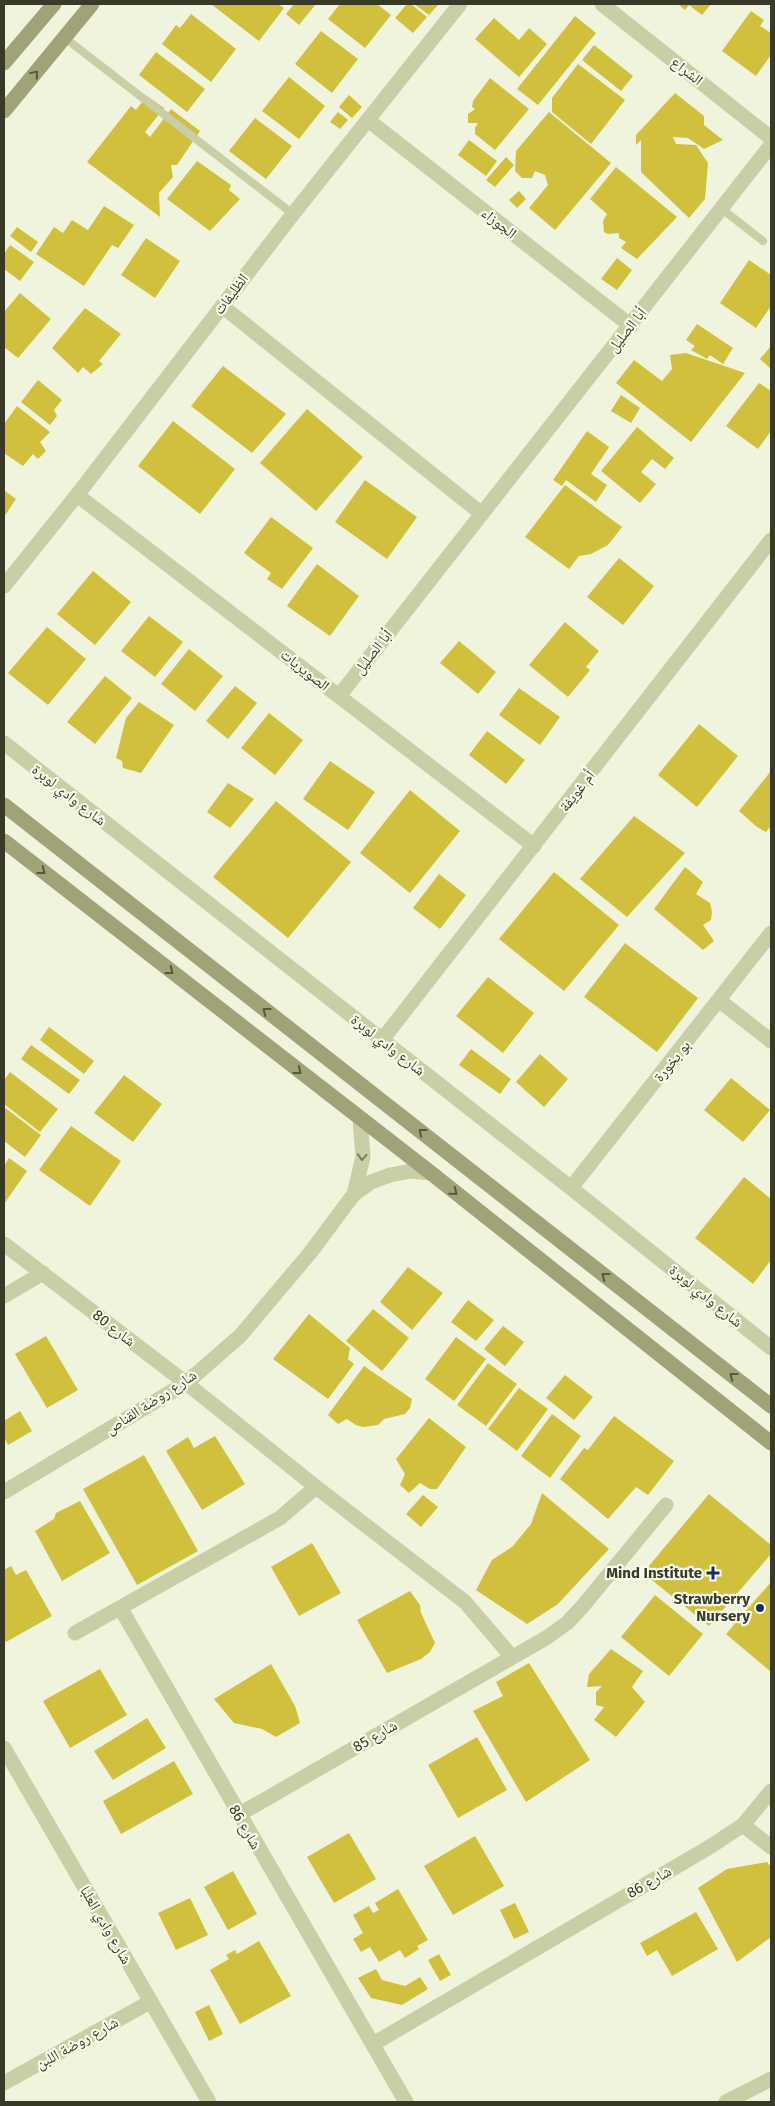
<svg xmlns="http://www.w3.org/2000/svg" width="775" height="2106" font-family="'Fira Sans','Noto Naskh Arabic',sans-serif">
	<rect width="100%" height="100%" fill="#f0f4dc"/>
	<path fill="#d0c03e" d="M 211,4 L 278,4 L 284,8 L 259,41 Z
		M 294,4 L 316,4 L 299,25 L 286,14 Z
		M 340,4 L 377,4 L 391,15 L 365,48 L 328,19 Z
		M 407,4 L 411,4 L 427,17 L 413,33 L 395,18 Z
		M 414,4 L 439,4 L 429,15 Z
		M 678,4 L 711,4 L 702,15 L 689,5 L 685,10 Z
		M 751,11 L 764,20 L 760,26 L 771,33 L 771,55 L 756,76 L 722,51 Z
		M 191,14 L 236,49 L 211,82 L 162,44 L 176,25 L 180,28 Z
		M 575,16 L 596,33 L 538,105 L 517,89 Z
		M 494,18 L 519,40 L 529,28 L 547,44 L 519,77 L 475,39 Z
		M 321,31 L 358,59 L 332,93 L 295,64 Z
		M 594,45 L 633,76 L 621,91 L 582,60 Z
		M 156,52 L 205,89 L 187,112 L 139,75 Z
		M 578,64 L 625,100 L 591,144 L 552,112 L 552,98 Z
		M 289,77 L 325,106 L 299,139 L 262,111 Z
		M 490,78 L 529,109 L 495,150 L 475,134 L 475,128 L 478,123 L 468,123 L 468,114 L 475,109 L 472,107 L 473,101 Z
		M 675,93 L 704,116 L 704,125 L 723,140 L 704,149 L 688,138 L 673,137 L 676,144 L 696,145 L 708,163 L 705,199 L 689,218 L 641,172 L 641,140 L 636,145 L 636,135 Z
		M 349,95 L 362,107 L 352,118 L 339,107 Z
		M 147,96 L 164,108 L 145,132 L 150,137 L 171,109 L 200,131 L 177,165 L 171,165 L 173,177 L 159,193 L 160,217 L 87,162 L 131,106 L 136,110 Z
		M 338,112 L 348,120 L 340,129 L 330,122 Z
		M 549,112 L 611,163 L 555,230 L 529,208 L 548,185 L 545,175 L 535,171 L 532,178 L 522,178 L 515,171 L 516,151 Z
		M 255,118 L 292,146 L 266,179 L 229,151 Z
		M 469,140 L 497,161 L 486,176 L 458,155 Z
		M 506,157 L 514,165 L 495,187 L 486,180 Z
		M 197,161 L 231,185 L 229,190 L 240,199 L 210,231 L 167,199 Z
		M 616,167 L 677,217 L 637,259 L 621,248 L 626,242 L 619,238 L 619,233 L 608,234 L 604,232 L 603,221 L 607,214 L 590,199 Z
		M 519,191 L 526,199 L 517,208 L 509,200 Z
		M 104,206 L 134,225 L 118,248 L 112,245 L 84,286 L 36,254 L 54,227 L 63,233 L 72,220 L 88,230 Z
		M 17,227 L 38,242 L 31,252 L 10,236 Z
		M 146,238 L 180,261 L 155,298 L 121,275 Z
		M 10,245 L 34,262 L 20,281 L 4,269 L 4,254 Z
		M 617,258 L 632,270 L 617,290 L 601,279 Z
		M 749,260 L 771,275 L 771,306 L 756,328 L 720,303 Z
		M 20,293 L 51,319 L 18,358 L 4,347 L 4,312 Z
		M 85,308 L 121,334 L 99,361 L 103,364 L 91,374 L 83,367 L 78,373 L 52,348 Z
		M 697,324 L 733,348 L 723,364 L 710,355 L 707,359 L 691,350 L 695,346 L 686,340 Z
		M 771,346 L 771,369 L 760,359 Z
		M 686,353 L 745,373 L 691,442 L 616,383 L 634,360 L 662,381 L 672,369 L 670,355 Z
		M 223,366 L 286,414 L 252,453 L 191,406 Z
		M 38,380 L 62,400 L 54,410 L 57,416 L 50,425 L 21,402 Z
		M 759,383 L 771,391 L 771,431 L 758,449 L 726,426 Z
		M 621,395 L 640,408 L 631,423 L 611,411 Z
		M 17,406 L 50,432 L 40,442 L 46,451 L 38,459 L 33,454 L 23,466 L 4,453 L 4,424 Z
		M 307,409 L 363,457 L 316,511 L 260,463 Z
		M 173,421 L 235,469 L 200,514 L 138,466 Z
		M 637,427 L 674,458 L 665,469 L 652,459 L 641,472 L 656,484 L 640,503 L 601,471 Z
		M 587,431 L 609,447 L 591,474 L 607,485 L 596,502 L 566,480 L 562,486 L 553,480 Z
		M 365,480 L 417,517 L 387,559 L 335,522 Z
		M 565,485 L 622,527 L 608,545 L 591,554 L 579,556 L 569,569 L 525,537 Z
		M 4,490 L 16,499 L 4,517 Z
		M 271,517 L 313,548 L 282,589 L 267,579 L 271,573 L 244,553 Z
		M 619,558 L 654,586 L 623,625 L 587,597 Z
		M 317,564 L 359,596 L 330,636 L 287,606 Z
		M 93,571 L 131,602 L 95,645 L 57,614 Z
		M 149,616 L 183,642 L 155,677 L 121,651 Z
		M 565,622 L 599,651 L 586,667 L 590,670 L 568,697 L 529,665 Z
		M 47,627 L 86,659 L 48,705 L 8,673 Z
		M 459,641 L 496,672 L 478,694 L 440,663 Z
		M 189,649 L 223,676 L 195,711 L 161,684 Z
		M 105,676 L 132,698 L 95,744 L 67,722 Z
		M 235,686 L 257,703 L 228,739 L 206,721 Z
		M 519,688 L 560,717 L 540,745 L 499,715 Z
		M 139,702 L 174,725 L 141,773 L 123,768 L 122,761 L 116,758 L 126,718 Z
		M 269,713 L 303,740 L 275,775 L 241,748 Z
		M 699,724 L 738,756 L 697,807 L 658,775 Z
		M 487,731 L 525,760 L 506,784 L 469,755 Z
		M 330,761 L 375,792 L 348,830 L 303,799 Z
		M 771,771 L 771,826 L 766,832 L 757,827 L 739,811 Z
		M 228,783 L 254,799 L 230,828 L 207,812 Z
		M 410,790 L 460,831 L 410,893 L 360,853 Z
		M 276,801 L 351,862 L 288,938 L 213,877 Z
		M 634,816 L 685,853 L 627,917 L 580,879 Z
		M 685,867 L 703,882 L 696,894 L 710,903 L 712,912 L 711,920 L 703,925 L 714,941 L 703,950 L 654,909 Z
		M 554,872 L 619,925 L 564,991 L 499,939 Z
		M 439,874 L 466,895 L 440,929 L 413,908 Z
		M 625,943 L 698,998 L 657,1052 L 584,997 Z
		M 488,977 L 534,1013 L 503,1053 L 456,1016 Z
		M 49,1027 L 94,1061 L 84,1074 L 40,1040 Z
		M 31,1045 L 80,1080 L 69,1094 L 21,1059 Z
		M 471,1049 L 511,1079 L 500,1094 L 459,1065 Z
		M 540,1054 L 568,1079 L 544,1107 L 516,1082 Z
		M 10,1072 L 58,1109 L 40,1132 L 4,1104 L 4,1080 Z
		M 124,1075 L 162,1104 L 133,1142 L 94,1113 Z
		M 731,1078 L 770,1110 L 743,1142 L 704,1110 Z
		M 4,1107 L 41,1135 L 25,1157 L 4,1141 Z
		M 71,1126 L 121,1161 L 90,1206 L 39,1170 Z
		M 9,1158 L 27,1171 L 4,1204 L 4,1166 Z
		M 744,1177 L 771,1199 L 771,1260 L 753,1284 L 695,1238 Z
		M 408,1267 L 443,1293 L 412,1330 L 380,1302 Z
		M 468,1300 L 494,1320 L 476,1341 L 451,1322 Z
		M 373,1309 L 409,1338 L 382,1371 L 346,1341 Z
		M 309,1314 L 350,1348 L 348,1359 L 354,1364 L 328,1399 L 273,1359 Z
		M 503,1326 L 524,1342 L 505,1366 L 484,1349 Z
		M 46,1336 L 78,1390 L 47,1408 L 15,1354 Z
		M 456,1337 L 486,1359 L 454,1401 L 425,1379 Z
		M 488,1363 L 517,1384 L 486,1426 L 457,1405 Z
		M 364,1366 L 412,1399 L 410,1408 L 405,1414 L 384,1419 L 378,1425 L 363,1427 L 356,1425 L 347,1419 L 338,1424 L 328,1415 Z
		M 565,1375 L 593,1397 L 574,1420 L 546,1398 Z
		M 519,1388 L 548,1409 L 517,1451 L 488,1429 Z
		M 20,1411 L 32,1431 L 8,1445 L 4,1437 L 4,1421 Z
		M 552,1414 L 581,1436 L 550,1478 L 521,1456 Z
		M 614,1416 L 674,1461 L 648,1495 L 636,1487 L 608,1519 L 560,1479 L 584,1448 L 588,1450 Z
		M 429,1418 L 466,1447 L 437,1489 L 430,1489 L 420,1483 L 409,1493 L 400,1485 L 405,1474 L 396,1459 Z
		M 215,1436 L 245,1484 L 202,1510 L 166,1451 L 188,1437 L 194,1448 Z
		M 144,1455 L 198,1551 L 137,1585 L 83,1489 Z
		M 542,1493 L 609,1549 L 558,1604 L 527,1624 L 476,1590 L 492,1560 L 512,1547 L 531,1524 Z
		M 709,1494 L 771,1545 L 771,1554 L 709,1626 L 643,1573 Z
		M 423,1495 L 438,1507 L 421,1527 L 406,1514 Z
		M 80,1501 L 110,1553 L 62,1581 L 35,1531 L 54,1519 L 56,1513 Z
		M 312,1543 L 341,1593 L 299,1616 L 271,1567 Z
		M 11,1566 L 16,1575 L 26,1570 L 52,1616 L 6,1642 L 4,1638 L 4,1570 Z
		M 771,1582 L 771,1670 L 770,1671 L 726,1634 Z
		M 410,1591 L 420,1605 L 421,1613 L 435,1643 L 430,1652 L 421,1659 L 387,1673 L 357,1620 Z
		M 655,1595 L 703,1634 L 669,1676 L 621,1637 Z
		M 611,1649 L 643,1671 L 632,1687 L 645,1702 L 616,1737 L 594,1720 L 604,1707 L 596,1705 L 596,1692 L 602,1686 L 587,1687 L 589,1674 Z
		M 529,1663 L 590,1760 L 526,1802 L 473,1711 L 503,1696 L 496,1682 Z
		M 271,1664 L 295,1706 L 300,1723 L 276,1737 L 262,1729 L 234,1723 L 214,1699 Z
		M 100,1669 L 127,1715 L 70,1748 L 43,1701 Z
		M 147,1718 L 166,1748 L 113,1780 L 94,1751 Z
		M 477,1737 L 507,1790 L 458,1818 L 428,1765 Z
		M 174,1761 L 193,1794 L 121,1834 L 103,1801 Z
		M 349,1833 L 376,1879 L 334,1903 L 307,1857 Z
		M 475,1836 L 504,1886 L 453,1915 L 424,1866 Z
		M 767,1862 L 771,1867 L 771,1937 L 737,1962 L 698,1888 L 727,1869 Z
		M 233,1871 L 257,1914 L 228,1930 L 204,1887 Z
		M 398,1889 L 428,1940 L 417,1946 L 419,1949 L 405,1958 L 400,1950 L 379,1962 L 370,1947 L 361,1952 L 353,1939 L 363,1933 L 353,1915 L 369,1906 L 373,1913 L 379,1910 L 375,1903 Z
		M 190,1898 L 208,1935 L 176,1950 L 158,1913 Z
		M 515,1903 L 529,1932 L 514,1939 L 500,1910 Z
		M 696,1912 L 718,1949 L 672,1976 L 657,1950 L 647,1956 L 640,1943 Z
		M 259,1941 L 291,1996 L 240,2024 L 210,1970 L 229,1959 L 226,1955 L 235,1950 L 237,1954 Z
		M 439,1954 L 451,1975 L 440,1981 L 428,1960 Z
		M 376,1969 L 382,1980 L 405,1986 L 420,1977 L 428,1989 L 402,2005 L 371,1998 L 358,1978 Z
		M 209,2005 L 223,2034 L 209,2041 L 195,2012 Z"/>
	<g fill="none" stroke-linecap="round" stroke-linejoin="round">
		<path stroke="#c9cea6" stroke-width="8" d="M 65,38 L 293,214
			M 722,209 L 763,241"/>
		<path stroke="#c9cea6" stroke-width="15" d="M 602,4 L 771,138
			M 368,120 L 631,326
			M 222,306 L 482,514
			M 77,495 L 534,846
			M 4,586 L 77,495 L 293,214 L 460,4
			M 339,696 L 771,145
			M 4,743 L 571,1188 L 771,1348
			M 720,1001 L 771,1041
			M 382,1040 L 771,540
			M 571,1188 L 771,933
			M 354,1194 L 363,1157 L 360,1119
			M 4,1244 L 186,1383 L 316,1487 L 465,1602 L 512,1657
			M 4,1296 L 43,1273
			M 4,1492 L 186,1383 L 240,1336 L 310,1253 L 354,1194 L 371,1182 L 390,1175 L 411,1171 L 431,1173
			M 121,1609 L 406,2102
			M 75,1633 L 280,1518 L 316,1487
			M 4,1748 L 209,2102
			M 238,1815 L 546,1638 L 567,1623 L 582,1607 L 666,1505
			M 743,1825 L 771,1847
			M 373,2044 L 708,1848 L 743,1825 L 771,1791
			M 4,2083 L 150,2002
			M 726,2102 L 771,2079"/>
		<path stroke="#a1a277" stroke-width="15" d="M 4,63 L 54,4
			M 4,111 L 92,4
			M 4,805 L 771,1406
			M 4,841 L 431,1173 L 771,1443"/>
	</g>
	<defs><path id="oneway-chevron" d="M-2-3.5L2.5 0L-2 3.5" fill="none" stroke-width="1.6" stroke-linecap="round" stroke-linejoin="round" transform="scale(1.25)"/></defs>
	<g stroke="#585840">
		<use href="#oneway-chevron" transform="translate(35 74) rotate(-50)"/>
		<use href="#oneway-chevron" transform="translate(42 871) rotate(38)"/>
		<use href="#oneway-chevron" transform="translate(170 971) rotate(38)"/>
		<use href="#oneway-chevron" transform="translate(266 1011) rotate(-142)"/>
		<use href="#oneway-chevron" transform="translate(298 1071) rotate(38)"/>
		<use href="#oneway-chevron" transform="translate(422 1132) rotate(-142)"/>
		<use href="#oneway-chevron" transform="translate(454 1192) rotate(39)"/>
		<use href="#oneway-chevron" transform="translate(605 1276) rotate(-142)"/>
		<use href="#oneway-chevron" transform="translate(733 1376) rotate(-142)"/>
	</g>
	<use stroke="#7a7c61" href="#oneway-chevron" transform="translate(362 1157) rotate(94)"/>
	<g fill="#192d5f" stroke="#f8fbe9" stroke-width="2">
		<path d="M710.5 1565.5h5v5h5v5h-5v5h-5v-5h-5v-5h5z"/>
		<circle cx="760" cy="1608" r="5"/>
	</g>
	<g text-anchor="middle" dominant-baseline="central" stroke-width="4.5" stroke-linejoin="round" paint-order="stroke">
		<g font-size="15" fill="#393928" stroke="#f8fbe9">
			<text transform="translate(687 71) rotate(38)">الشراع</text>
			<text transform="translate(499 223) rotate(38)">الجوزاء</text>
			<text transform="translate(231 294) rotate(-53)">الظليفات</text>
			<text transform="translate(627 330) rotate(-52)">أبا الصليل</text>
			<text transform="translate(373 652) rotate(-52)">أبا الصليل</text>
			<text transform="translate(305 670) rotate(38)">الصويريات</text>
			<text transform="translate(577 791) rotate(-52)">أم غويفة</text>
			<text transform="translate(69 795) rotate(38)">شارع وادي لوبرة</text>
			<text transform="translate(388 1045) rotate(38)">شارع وادي لوبرة</text>
			<text transform="translate(672 1061) rotate(-51)">بو بخورة</text>
			<text transform="translate(706 1296) rotate(39)">شارع وادي لوبرة</text>
			<text transform="translate(114 1328) rotate(38)">شارع 80</text>
			<text transform="translate(151 1402) rotate(-33)">شارع روضة القناص</text>
			<text transform="translate(375 1736) rotate(-30)">شارع 85</text>
			<text transform="translate(245 1827) rotate(60)">شارع 86</text>
			<text transform="translate(649 1882) rotate(-30)">شارع 86</text>
			<text transform="translate(106 1925) rotate(60)">شارع وادي العلبا</text>
			<text transform="translate(77 2043) rotate(-29)">شارع روضة اللبن</text>
		</g>
		<g font-size="15" font-weight="bold" fill="#393928" stroke="#f8fbe9" text-anchor="end">
			<text x="702" y="1573">Mind Institute</text>
			<text x="750" y="1599">Strawberry<tspan x="750" dy="17">Nursery</tspan></text>
		</g>
	</g>
	<rect width="775" height="2106" fill="none" stroke="#393928" stroke-width="10"/>
</svg>
